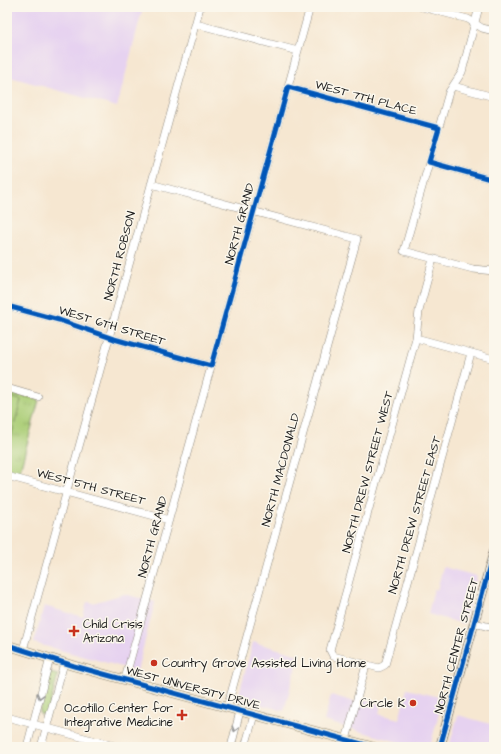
<svg xmlns="http://www.w3.org/2000/svg" width="501" height="754" font-family="'Architects Daughter',sans-serif">
	<defs>
		<pattern id="grass-tufts" width="24" height="20" patternUnits="userSpaceOnUse"><rect width="24" height="20" fill="#aacd76"/><path d="M3 7l-1-3M5 7V3M7 7l1-3M15 17l-1-3M17 17v-4M19 17l1-3" fill="none" stroke="#92af66"/></pattern>
	</defs>
	<rect width="100%" height="100%" fill="#fbf7ec"/>
	<filter id="ink" filterUnits="userSpaceOnUse"><feTurbulence type="fractalNoise" baseFrequency=".025" numOctaves="2"/><feDisplacementMap in="SourceGraphic" scale="8" xChannelSelector="R" yChannelSelector="G"/><feConvolveMatrix kernelMatrix="1 2 1 2 8 2 1 2 1" color-interpolation-filters="sRGB"/></filter>
	<filter id="wash" filterUnits="userSpaceOnUse"><feTurbulence type="fractalNoise" baseFrequency=".012" numOctaves="4" result="noise"/><feDisplacementMap in="SourceGraphic" scale="16" xChannelSelector="R" yChannelSelector="G"/><feGaussianBlur stdDeviation="0.9" result="paint"/><feColorMatrix in="noise" values="0 0 0 0 0 0 0 0 0 0 0 0 0 0 0 0 0 1.4 0 .05"/><feComposite in="paint" operator="in"/></filter>
	<g filter="url(#wash)">
		<rect width="100%" height="100%" fill="#f6e7d1"/>
		<path fill="#e6d2f0" d="M 7,7 L 143,7 L 117,107 L 7,76 Z
			M 443,567 L 477,576 L 464,624 L 428,614 L 434,589 L 437,590 Z
			M 124,594 L 155,602 L 137,671 L 34,643 L 44,606 L 83,617 L 87,602 L 93,603 Z
			M 253,642 L 299,655 L 284,711 L 238,698 Z
			M 407,689 L 443,698 L 430,747 L 416,747 L 324,721 L 331,695 L 362,704 L 364,700 L 381,704 L 379,714 L 399,719 Z
			M 458,715 L 494,725 L 494,747 L 449,747 Z"/>
		<path fill="url(#grass-tufts)" stroke="#637449" d="M 7,391 L 39,400 L 19,474 L 7,470 Z
			M 50,673 L 58,675 L 47,716 L 40,714 L 39,712 Z"/>
		<path fill="#aacd76" stroke="#637449" d="M 7,396 L 21,400 L 7,452 Z"/>
	</g>
	<g filter="url(#ink)">
		<g fill="none" stroke-linecap="round" stroke-linejoin="round">
			<defs>
				<path id="minor" d="M 422,7 L 468,19 L 482,28 L 494,31
					M 479,7 L 462,72 L 449,92 L 404,251 L 473,269 L 494,271
					M 196,24 L 298,51
					M 453,86 L 494,97
					M 288,87 L 439,128
					M 429,162 L 494,180
					M 151,184 L 357,239 L 227,708
					M 433,259 L 419,311 L 416,338 L 330,650 L 333,656 L 379,668 L 385,665 L 471,353
					M 7,306 L 59,320 L 114,339 L 211,366
					M 416,338 L 494,359
					M 7,388 L 38,397
					M 7,476 L 169,520
					M 474,623 L 494,628
					M 23,650 L 200,7
					M 125,679 L 310,7
					M 7,717 L 118,747
					M 346,740 L 366,665
					M 27,747 L 50,658
					M 41,747 L 64,663
					M 231,747 L 240,711
					M 245,747 L 254,715"/>
				<path id="tertiary" d="M 440,747 L 494,551"/>
				<path id="secondary" d="M 7,645 L 74,666 L 373,747"/>
			</defs>
			<use href="#minor" stroke="#898276" stroke-width="8"/>
			<use href="#tertiary" stroke="#898276" stroke-width="10"/>
			<use href="#secondary" stroke="#898276" stroke-width="10"/>
			<use href="#minor" stroke="#fff" stroke-width="7"/>
			<use href="#tertiary" stroke="#fff" stroke-width="8"/>
			<use href="#secondary" stroke="#f7e8c3" stroke-width="9"/>
			<defs>
				<path id="cycleway" d="M 7,306 L 59,320 L 114,339 L 211,366 L 288,87 L 439,128 L 429,162 L 494,180
					M 7,645 L 74,666 L 373,747
					M 440,747 L 494,551"/>
			</defs>
			<use href="#cycleway" stroke="#fbf7ec" stroke-width="8"/>
			<use href="#cycleway" stroke="#0057b8" stroke-width="5"/>
		</g>
		<defs><path id="oneway-chevron" d="M-2-3.5L2.5 0L-2 3.5" fill="none" stroke-width="1.6" stroke-linecap="round" stroke-linejoin="round"/></defs>
		<g stroke="#999">
			<use href="#oneway-chevron" transform="translate(40 696) rotate(105)"/>
			<use href="#oneway-chevron" transform="translate(235 729) rotate(105)"/>
		</g>
	</g>
	<g fill="#c8321e" stroke="#fbf7ec" stroke-width="1.5">
		<path d="M72 625h4v4h4v4h-4v4h-4v-4h-4v-4h4z"/>
		<circle cx="154" cy="663" r="4"/>
		<circle cx="413" cy="703" r="4"/>
		<path d="M180 709h4v4h4v4h-4v4h-4v-4h-4v-4h4z"/>
	</g>
	<g text-anchor="middle" dominant-baseline="central" stroke-width="3" stroke-linejoin="round" paint-order="stroke">
		<g font-size="12" fill="#1c1c1c" stroke="#fbf7ec">
			<text transform="translate(366 98) rotate(15)">WEST 7TH PLACE</text>
			<text transform="translate(240 224) rotate(-75)">NORTH GRAND</text>
			<text transform="translate(120 256) rotate(-75)">NORTH ROBSON</text>
			<text transform="translate(112 326) rotate(17)">WEST 6TH STREET</text>
			<text transform="translate(281 470) rotate(-75)">NORTH MACDONALD</text>
			<text transform="translate(368 472) rotate(-75)">NORTH DREW STREET WEST</text>
			<text transform="translate(91 487) rotate(15)">WEST 5TH STREET</text>
			<text transform="translate(415 515) rotate(-74)">NORTH DREW STREET EAST</text>
			<text transform="translate(153 537) rotate(-75)">NORTH GRAND</text>
			<text transform="translate(457 646) rotate(-75)">NORTH CENTER STREET</text>
			<text transform="translate(193 688) rotate(15)">WEST UNIVERSITY DRIVE</text>
		</g>
		<g font-size="12" fill="#1c1c1c" stroke="#fbf7ec" text-anchor="start">
			<text x="83" y="624">Child Crisis<tspan x="83" dy="14">Arizona</tspan></text>
			<text x="162" y="663">Country Grove Assisted Living Home</text>
			<text x="405" y="703" text-anchor="end">Circle K</text>
			<text x="173" y="708" text-anchor="end">Ocotillo Center for<tspan x="173" dy="14">Integrative Medicine</tspan></text>
		</g>
	</g>
	<rect width="501" height="754" fill="none" stroke="#fbf7ec" stroke-width="24"/>
</svg>
